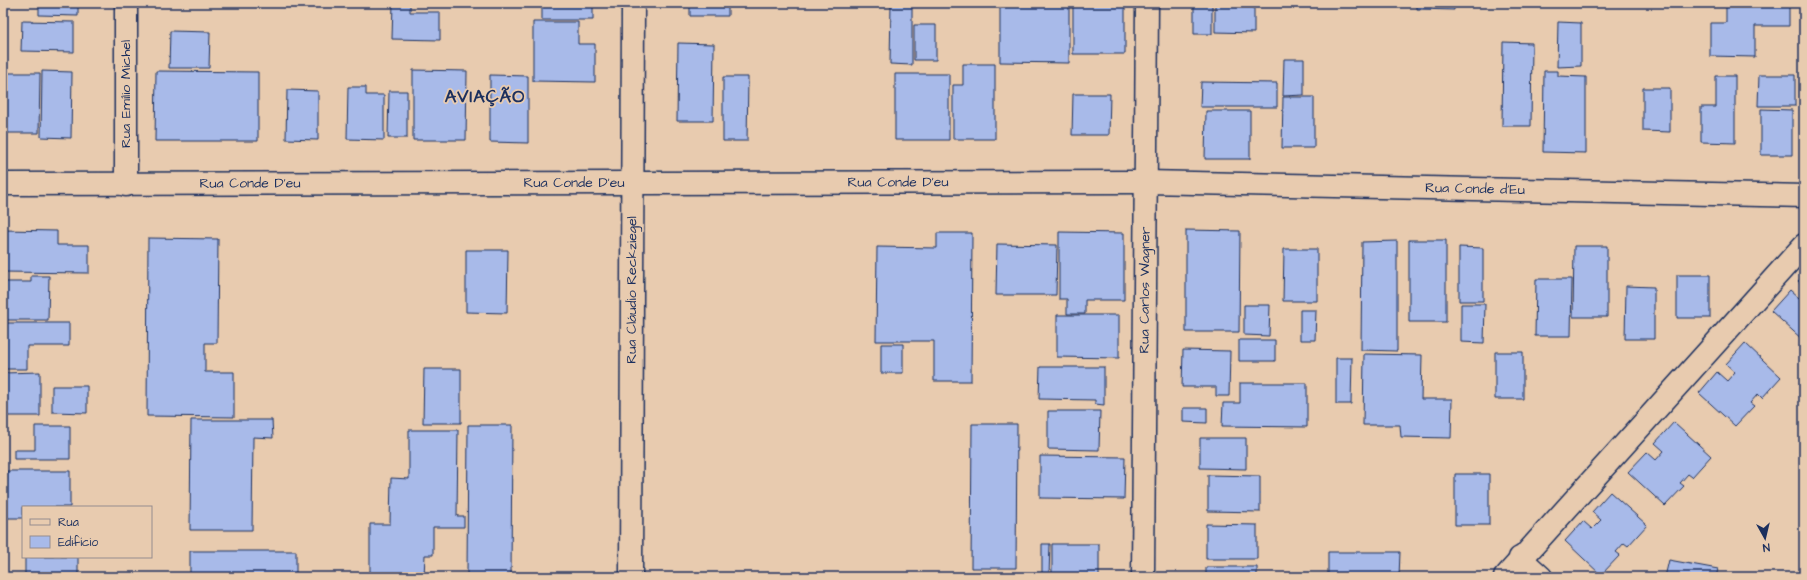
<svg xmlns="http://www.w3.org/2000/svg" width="1807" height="580" font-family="'Architects Daughter',sans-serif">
	<rect width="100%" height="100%" fill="#e8cbaf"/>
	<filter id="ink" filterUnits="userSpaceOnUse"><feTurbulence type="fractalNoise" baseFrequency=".025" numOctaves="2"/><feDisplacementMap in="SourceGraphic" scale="8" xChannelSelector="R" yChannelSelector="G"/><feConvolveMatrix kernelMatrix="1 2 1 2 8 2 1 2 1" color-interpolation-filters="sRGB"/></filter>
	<g filter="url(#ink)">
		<path fill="#a8bae9" stroke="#1b2f5e" d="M 39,3 L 78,3 L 78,16 L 39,15 Z
			M 393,3 L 410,3 L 410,12 L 440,12 L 440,40 L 392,39 Z
			M 542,3 L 593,3 L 593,20 L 542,20 Z
			M 690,3 L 728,3 L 728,16 L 690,16 Z
			M 1000,3 L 1069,3 L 1069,63 L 1000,62 Z
			M 1073,3 L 1125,3 L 1125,54 L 1073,54 Z
			M 1215,3 L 1254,3 L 1254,33 L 1215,32 Z
			M 1417,3 L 1454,3 L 1454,10 L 1417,9 Z
			M 1726,3 L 1789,4 L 1789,26 L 1755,26 L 1755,57 L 1710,56 L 1710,23 L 1726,23 Z
			M 891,4 L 912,4 L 912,65 L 890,64 Z
			M 1194,5 L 1212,5 L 1212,34 L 1194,34 Z
			M 22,21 L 74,22 L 74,52 L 21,51 Z
			M 533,22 L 578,22 L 578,44 L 595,44 L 595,82 L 533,81 Z
			M 1558,22 L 1581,23 L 1581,66 L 1557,67 Z
			M 914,25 L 936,25 L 936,60 L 914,60 Z
			M 170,31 L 210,32 L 209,68 L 169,68 Z
			M 1503,42 L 1532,43 L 1531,126 L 1502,126 Z
			M 678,43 L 714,44 L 713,121 L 677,121 Z
			M 1284,59 L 1304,59 L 1304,95 L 1283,96 Z
			M 963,64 L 995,64 L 995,139 L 953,139 L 953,85 L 963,85 Z
			M 413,70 L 467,71 L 466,140 L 413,140 Z
			M 42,71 L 72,72 L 71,138 L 41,137 Z
			M 156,71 L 258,72 L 258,141 L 155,141 Z
			M 1544,71 L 1558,71 L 1558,76 L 1586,77 L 1586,153 L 1543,152 Z
			M 7,73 L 40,73 L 39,133 L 6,133 Z
			M 895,74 L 949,74 L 949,140 L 895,140 Z
			M 490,75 L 528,76 L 528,143 L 490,142 Z
			M 1759,75 L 1795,75 L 1795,106 L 1758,106 Z
			M 1716,76 L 1735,76 L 1735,143 L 1701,142 L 1701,107 L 1716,107 Z
			M 723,77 L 748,77 L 747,141 L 723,141 Z
			M 1201,82 L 1277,83 L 1277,107 L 1200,107 Z
			M 348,87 L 366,87 L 366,95 L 384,95 L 384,140 L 347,139 Z
			M 1643,88 L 1670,88 L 1670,132 L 1643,131 Z
			M 287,90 L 318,91 L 318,140 L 286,139 Z
			M 389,91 L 407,91 L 407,138 L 388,138 Z
			M 1073,94 L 1110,94 L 1109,135 L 1072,135 Z
			M 1283,97 L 1314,97 L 1314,148 L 1282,148 Z
			M 1761,109 L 1792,110 L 1792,155 L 1761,155 Z
			M 1206,111 L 1250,111 L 1250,159 L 1205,159 Z
			M 3,230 L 57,231 L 57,245 L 89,245 L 89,273 L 3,272 Z
			M 1186,230 L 1240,231 L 1239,332 L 1186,332 Z
			M 1059,232 L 1124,233 L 1124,300 L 1085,300 L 1085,314 L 1067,314 L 1067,299 L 1059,299 Z
			M 937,233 L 972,233 L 971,381 L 934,381 L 934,341 L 876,341 L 877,247 L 937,248 Z
			M 148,238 L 218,239 L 217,343 L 205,343 L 205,372 L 234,372 L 234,417 L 147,416 Z
			M 1409,240 L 1446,240 L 1446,322 L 1409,322 Z
			M 1397,241 L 1397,351 L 1361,350 L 1362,242 Z
			M 997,244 L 1057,245 L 1056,295 L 996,295 Z
			M 1574,246 L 1607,246 L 1607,317 L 1573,317 Z
			M 1459,247 L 1483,248 L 1483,301 L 1459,301 Z
			M 1284,249 L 1317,249 L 1317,301 L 1283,301 Z
			M 466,250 L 508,250 L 507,313 L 466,312 Z
			M 1677,275 L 1710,275 L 1710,318 L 1677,318 Z
			M 1804,275 L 1804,286 L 1798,281 Z
			M 31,276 L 49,276 L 48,320 L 3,320 L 3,282 L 31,282 Z
			M 1536,279 L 1572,279 L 1571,336 L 1535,336 Z
			M 1626,286 L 1654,287 L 1654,339 L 1625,339 Z
			M 1790,290 L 1799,298 L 1804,293 L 1804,341 L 1771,311 Z
			M 1461,304 L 1485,304 L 1484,343 L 1461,342 Z
			M 1244,305 L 1270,305 L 1269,336 L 1244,335 Z
			M 1300,310 L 1316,310 L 1315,340 L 1300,340 Z
			M 1057,315 L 1119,315 L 1119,358 L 1057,357 Z
			M 3,323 L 69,323 L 69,346 L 27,346 L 27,369 L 3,369 Z
			M 1239,340 L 1275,340 L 1275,361 L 1239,361 Z
			M 1745,343 L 1781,377 L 1762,398 L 1758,394 L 1750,403 L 1754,406 L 1735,426 L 1699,393 L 1717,372 L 1727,381 L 1735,372 L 1726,364 Z
			M 881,344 L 903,344 L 903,373 L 881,373 Z
			M 1183,350 L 1230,351 L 1229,396 L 1216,396 L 1216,387 L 1182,387 Z
			M 1495,352 L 1523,352 L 1523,399 L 1495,399 Z
			M 1364,354 L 1422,355 L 1421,399 L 1452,399 L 1451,438 L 1401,437 L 1400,425 L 1363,425 Z
			M 1336,358 L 1352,358 L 1351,404 L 1336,404 Z
			M 1040,367 L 1104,367 L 1104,405 L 1095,404 L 1095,400 L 1039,399 Z
			M 424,369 L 461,369 L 461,423 L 423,423 Z
			M 40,372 L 40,416 L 3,416 L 3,373 Z
			M 1240,383 L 1307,383 L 1307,427 L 1222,426 L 1223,403 L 1240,403 Z
			M 52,386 L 87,386 L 87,413 L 52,412 Z
			M 1183,408 L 1207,408 L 1207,423 L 1183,422 Z
			M 1048,411 L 1100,411 L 1099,450 L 1048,449 Z
			M 191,420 L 272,420 L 273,438 L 253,437 L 252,530 L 190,530 Z
			M 1674,422 L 1711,456 L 1692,477 L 1688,474 L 1680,483 L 1684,486 L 1665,506 L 1628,472 L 1647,452 L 1656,460 L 1664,451 L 1655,443 Z
			M 972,424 L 1017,424 L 1016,568 L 971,568 Z
			M 468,425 L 512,425 L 511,577 L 467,577 Z
			M 35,426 L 70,426 L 70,459 L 14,459 L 14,450 L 35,450 Z
			M 409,430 L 458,430 L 457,516 L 464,516 L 464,527 L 433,527 L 433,555 L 425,555 L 424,577 L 370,577 L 370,524 L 390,524 L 391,478 L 409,479 Z
			M 1200,438 L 1246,438 L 1246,469 L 1200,468 Z
			M 1040,456 L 1125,457 L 1124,499 L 1040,498 Z
			M 7,471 L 70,471 L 70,507 L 23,507 L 23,518 L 6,518 Z
			M 1455,474 L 1489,474 L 1489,525 L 1455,525 Z
			M 1208,475 L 1260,476 L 1260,512 L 1208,511 Z
			M 1610,492 L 1647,525 L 1628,546 L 1624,543 L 1616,552 L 1620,555 L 1601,575 L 1565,541 L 1583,521 L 1592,529 L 1601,520 L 1592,512 Z
			M 1206,524 L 1257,525 L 1257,559 L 1206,559 Z
			M 1042,544 L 1050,544 L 1049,577 L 1042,577 Z
			M 1052,544 L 1099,544 L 1099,577 L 1052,577 Z
			M 190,551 L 296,551 L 296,577 L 190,577 Z
			M 1328,552 L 1400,552 L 1399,577 L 1328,577 Z
			M 25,557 L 78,557 L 78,576 L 25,576 Z
			M 1669,560 L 1718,569 L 1716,577 L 1665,577 Z
			M 1206,567 L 1257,567 L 1257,577 L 1206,577 Z"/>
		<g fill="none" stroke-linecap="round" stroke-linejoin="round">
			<defs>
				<g id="street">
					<path id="s1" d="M 1146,182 L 1804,196"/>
					<path d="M 126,185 L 126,3"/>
					<path d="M 1520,558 L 1541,577"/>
					<path id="s2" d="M 631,577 L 633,3"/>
					<path d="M 1505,577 L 1804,245"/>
				</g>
				<g id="secondary">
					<path id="s3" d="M 3,184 L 1146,182"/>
					<path id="s4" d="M 1143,577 L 1147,3"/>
				</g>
			</defs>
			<use href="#street" stroke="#1b2f5e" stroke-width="25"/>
			<use href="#secondary" stroke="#1b2f5e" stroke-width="25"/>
			<use href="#street" stroke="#e8cbaf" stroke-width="22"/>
			<use href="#secondary" stroke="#e8cbaf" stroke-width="22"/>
		</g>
	</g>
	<g text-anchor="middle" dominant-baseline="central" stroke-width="3.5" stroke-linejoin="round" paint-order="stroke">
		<g font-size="14" fill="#1b2f5e" stroke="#e8cbaf">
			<text transform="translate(126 94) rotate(-90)">Rua Emílio Michel</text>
			<text stroke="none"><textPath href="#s3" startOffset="895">Rua Conde D'eu</textPath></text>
			<text stroke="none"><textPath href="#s3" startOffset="571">Rua Conde D'eu</textPath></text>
			<text stroke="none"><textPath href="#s3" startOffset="247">Rua Conde D'eu</textPath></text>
			<text stroke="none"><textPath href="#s1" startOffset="329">Rua Conde d'Eu</textPath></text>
			<text stroke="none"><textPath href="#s2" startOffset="287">Rua Cláudio Reckziegel</textPath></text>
			<text stroke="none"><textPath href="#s4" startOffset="287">Rua Carlos Wagner</textPath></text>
		</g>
		<g font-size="18" font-weight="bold" letter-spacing="1" fill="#1b2f5e" stroke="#e8cbaf">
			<text x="485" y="96">AVIAÇÃO</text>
		</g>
	</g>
	<rect width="1807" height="580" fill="none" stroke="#e8cbaf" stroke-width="16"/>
	<rect x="8" y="8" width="1791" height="564" fill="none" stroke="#1b2f5e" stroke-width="1.5" filter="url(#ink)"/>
	<rect x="22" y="506" width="130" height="52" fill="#e8cbaf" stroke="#968d8f"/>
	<rect x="30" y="519" width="20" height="6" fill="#e8cbaf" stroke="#968d8f"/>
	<text x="58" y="526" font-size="12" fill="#1b2f5e">Rua</text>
	<rect x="30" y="536" width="20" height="12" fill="#a8bae9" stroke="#968d8f"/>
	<text x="58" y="546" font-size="12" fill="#1b2f5e">Edifício</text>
	<g transform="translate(1765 538) rotate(172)" stroke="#e8cbaf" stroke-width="3" paint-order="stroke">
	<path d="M0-3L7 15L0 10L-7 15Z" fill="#1b2f5e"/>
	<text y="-6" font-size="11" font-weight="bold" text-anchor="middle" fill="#1b2f5e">N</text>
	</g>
</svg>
